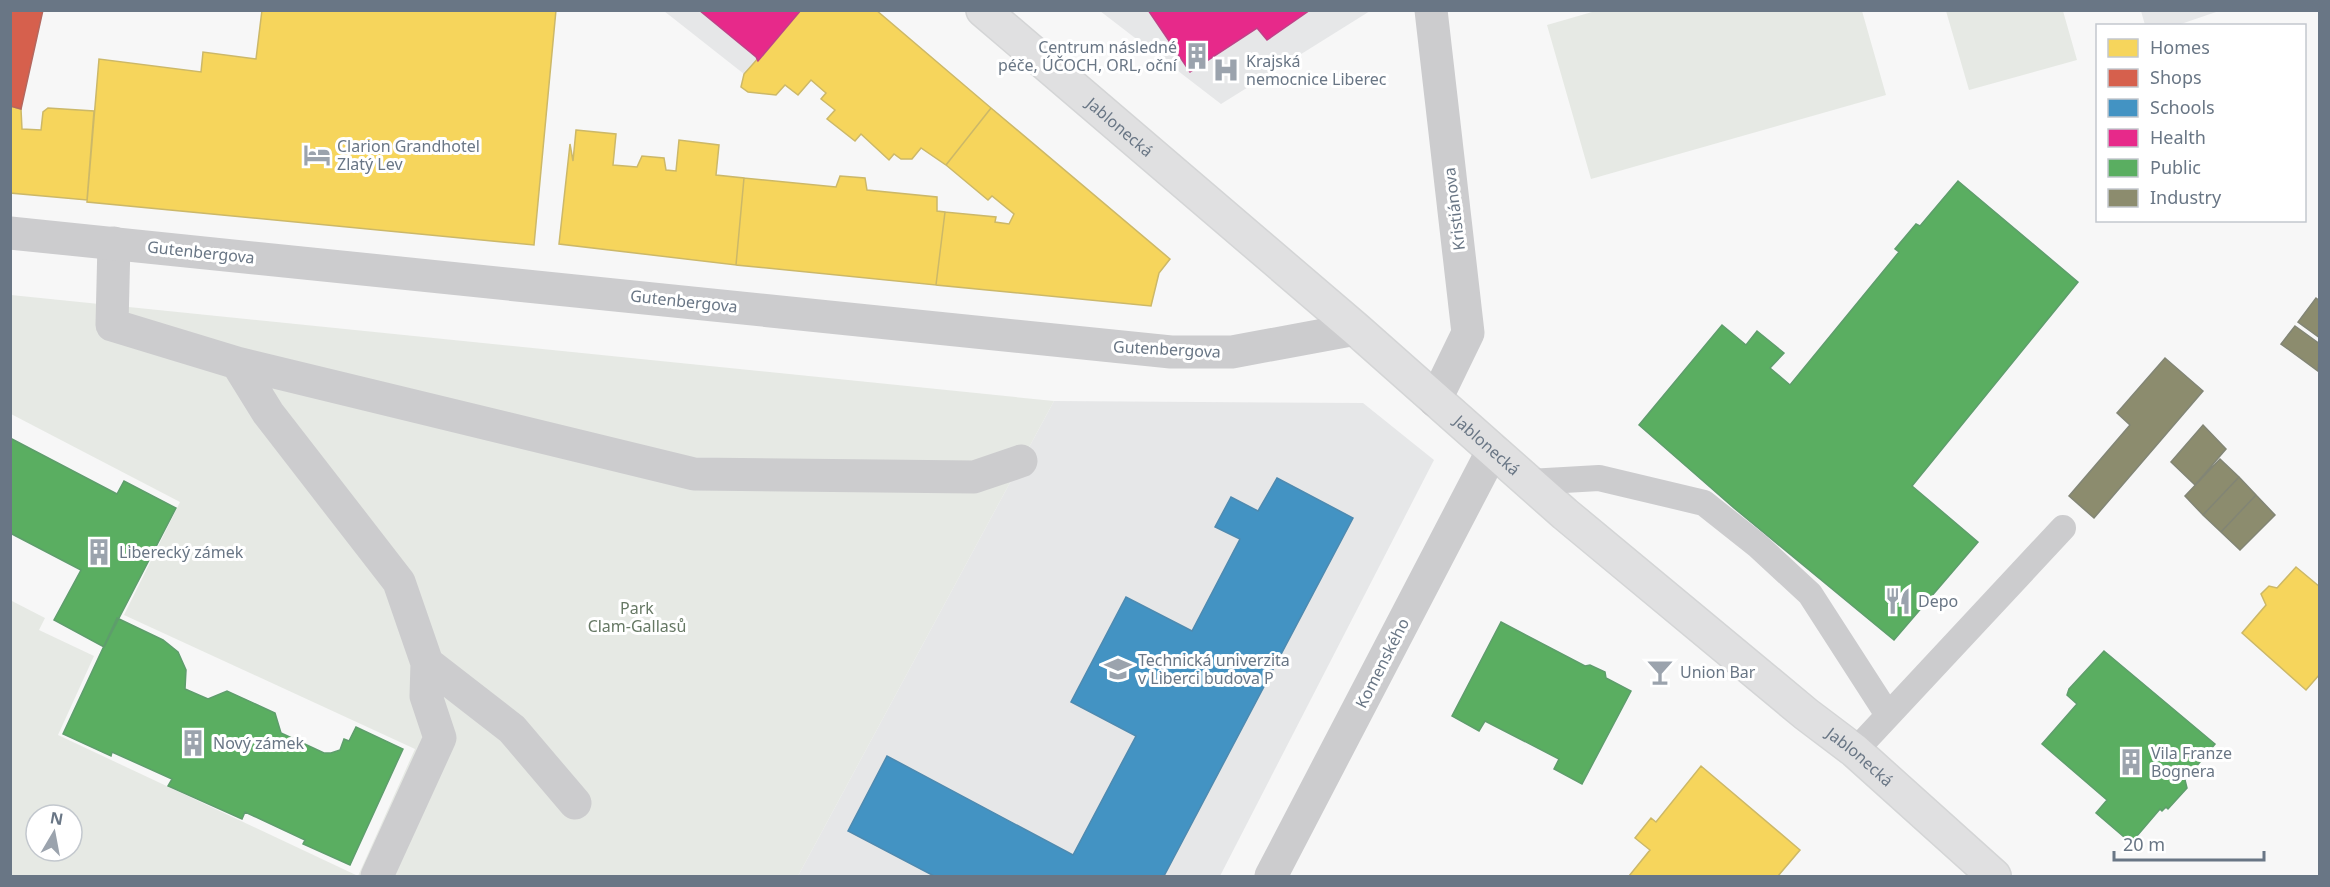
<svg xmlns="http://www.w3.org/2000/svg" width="2330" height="887" font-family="'Noto Sans',sans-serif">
	<rect width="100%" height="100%" fill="#f7f7f7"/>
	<path fill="#e6e7e8" d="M 664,11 L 801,11 L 744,74 Z
		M 1100,11 L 1370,11 L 1221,104 Z
		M 2141,11 L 2141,10 L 2219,11 L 2175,26 L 2145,25 Z
		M 1054,401 L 1363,403 L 1434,460 L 1220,876 L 798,876 Z"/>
	<path fill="#e6e9e4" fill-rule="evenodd" d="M 1599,10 L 1862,11 L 1886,95 L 1591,179 L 1547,25 Z
		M 1946,11 L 2063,11 L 2077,60 L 1969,90 Z
		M 11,295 L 1054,401 L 798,876 L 11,876 L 10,600 L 45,618 L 39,630 L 94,656 L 58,735 L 358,876 L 415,749 L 124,615 L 180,502 L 11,414 ZM 36,815 L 72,815 L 72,851 L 36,851 Z"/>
	<path fill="#f6d55c" stroke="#ccb868" stroke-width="1.5" d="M 262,10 L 556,10 L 534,245 L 87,202 L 99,59 L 201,72 L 203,52 L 256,59 Z
		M 801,10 L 876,10 L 991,108 L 946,165 L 921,148 L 912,159 L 901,159 L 894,154 L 889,160 L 861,134 L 855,141 L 827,119 L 835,110 L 821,99 L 826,93 L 811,80 L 798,95 L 785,85 L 776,95 L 748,92 L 741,87 L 744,74 Z
		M 10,106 L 21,109 L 22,129 L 41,130 L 43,112 L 48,108 L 94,111 L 87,200 L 10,193 Z
		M 991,108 L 1170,259 L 1159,273 L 1151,306 L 936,285 L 945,212 L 996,217 L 995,222 L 1009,224 L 1014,214 L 992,196 L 988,200 L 946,165 Z
		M 576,130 L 616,134 L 613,165 L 637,167 L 642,156 L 664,158 L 666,170 L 676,171 L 679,140 L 719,145 L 716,175 L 744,178 L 736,265 L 559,244 L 570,144 L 573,161 Z
		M 840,176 L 865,178 L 867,190 L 937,197 L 937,211 L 945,212 L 936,285 L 736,265 L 744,178 L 836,187 Z
		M 2296,567 L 2320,587 L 2320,674 L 2306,690 L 2242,633 L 2266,605 L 2261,594 L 2269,586 L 2277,588 Z
		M 1701,766 L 1800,850 L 1778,876 L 1629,876 L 1650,850 L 1635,838 L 1651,818 L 1656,822 Z"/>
	<path fill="#d6604d" stroke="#b5675e" stroke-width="1.5" d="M 10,10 L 43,10 L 21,109 L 10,106 Z"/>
	<path fill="#4393c3" stroke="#4e8ab0" stroke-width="1.5" d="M 1277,478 L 1353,518 L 1164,876 L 934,876 L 848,831 L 887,756 L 1073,855 L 1136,736 L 1071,702 L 1126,597 L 1192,631 L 1240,539 L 1215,527 L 1231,497 L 1258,511 Z"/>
	<path fill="#e7298a" stroke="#c14088" stroke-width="1.5" d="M 699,10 L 801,10 L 758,61 L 756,57 Z
		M 1148,10 L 1246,11 L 1310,10 L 1267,40 L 1257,28 L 1190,72 Z"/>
	<path fill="#5aae61" stroke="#5e9d6c" stroke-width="1.5" d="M 1958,181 L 2078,282 L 1912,486 L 1978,542 L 1894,640 L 1734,508 L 1639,425 L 1722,325 L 1746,345 L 1757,331 L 1784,353 L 1770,368 L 1790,385 L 1899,252 L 1895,249 L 1916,224 L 1920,226 Z
		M 10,438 L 117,494 L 124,481 L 176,508 L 104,647 L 54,620 L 81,570 L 10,533 Z
		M 117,618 L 163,640 L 178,652 L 186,670 L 185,689 L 208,699 L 227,691 L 275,713 L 281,733 L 324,753 L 331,753 L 340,750 L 344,739 L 349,741 L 356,727 L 403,749 L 350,865 L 303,844 L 305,840 L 245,812 L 242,819 L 168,786 L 172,779 L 112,752 L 111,756 L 63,734 Z
		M 1501,622 L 1585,666 L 1590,665 L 1605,672 L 1606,678 L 1631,691 L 1582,784 L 1554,769 L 1559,759 L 1485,721 L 1479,731 L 1452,716 Z
		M 2104,651 L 2215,744 L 2185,780 L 2187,788 L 2168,809 L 2166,807 L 2162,811 L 2160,809 L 2131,843 L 2096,813 L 2107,800 L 2042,744 L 2077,704 L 2067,695 L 2069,689 Z"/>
	<path fill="#8c8c6e" stroke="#828575" stroke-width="1.5" d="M 2316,298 L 2320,301 L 2320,338 L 2298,322 Z
		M 2295,326 L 2320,344 L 2318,371 L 2281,344 Z
		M 2165,358 L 2203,391 L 2094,518 L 2069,496 L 2130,425 L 2117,413 Z
		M 2203,425 L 2226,449 L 2195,485 L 2171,462 Z
		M 2220,459 L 2239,477 L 2203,515 L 2185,496 Z
		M 2239,477 L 2256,495 L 2221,532 L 2203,515 Z
		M 2256,495 L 2275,515 L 2240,550 L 2221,532 Z"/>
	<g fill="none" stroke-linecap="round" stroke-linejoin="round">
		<defs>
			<g id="secondary">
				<path id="s1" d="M 983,10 L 1356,329 L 1565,514 L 1806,714 L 1855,751 L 1994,876"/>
			</g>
		</defs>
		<use href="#secondary" stroke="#d4d5d6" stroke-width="36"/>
		<path stroke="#ccccce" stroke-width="26" d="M 1529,482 L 1599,478 L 1704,503 L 1757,545 L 1810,594 L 1888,715
			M 1855,751 L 2063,528"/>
		<path stroke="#ccccce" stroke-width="33" d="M 114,243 L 112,325 L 237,363 L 694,474 L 974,477 L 1021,461
			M 237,363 L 268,413 L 399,582 L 427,663 L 512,729 L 575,803
			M 377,876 L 440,738 L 426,696 L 427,663"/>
		<path stroke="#ccccce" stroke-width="33" d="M 1431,10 L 1468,333 L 1435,401
			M 10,233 L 1171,352 L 1232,352 L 1356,329
			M 1271,876 L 1493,450"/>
		<use href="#secondary" stroke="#e0e0e1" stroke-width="33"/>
	</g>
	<defs>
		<symbol id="building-bare" viewBox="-9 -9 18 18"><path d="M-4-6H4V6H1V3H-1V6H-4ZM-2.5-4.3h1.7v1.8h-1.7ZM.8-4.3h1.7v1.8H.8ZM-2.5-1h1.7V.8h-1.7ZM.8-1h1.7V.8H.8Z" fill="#9ba3ad" stroke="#fff" stroke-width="2.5" paint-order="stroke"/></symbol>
		<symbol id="hospital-bare" viewBox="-9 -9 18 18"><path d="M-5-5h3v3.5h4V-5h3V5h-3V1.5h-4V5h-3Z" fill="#9ba3ad" stroke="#fff" stroke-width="2.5" paint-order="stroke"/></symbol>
		<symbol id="hotel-bare" viewBox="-9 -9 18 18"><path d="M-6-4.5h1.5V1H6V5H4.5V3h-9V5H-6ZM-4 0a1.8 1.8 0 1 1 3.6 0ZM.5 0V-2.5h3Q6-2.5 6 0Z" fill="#9ba3ad" stroke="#fff" stroke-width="2.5" paint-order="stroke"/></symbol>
		<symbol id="restaurant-bare" viewBox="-9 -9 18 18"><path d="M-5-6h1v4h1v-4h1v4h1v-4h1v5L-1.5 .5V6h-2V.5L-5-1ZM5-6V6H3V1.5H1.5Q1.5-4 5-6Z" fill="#9ba3ad" stroke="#fff" stroke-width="2.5" paint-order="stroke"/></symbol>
		<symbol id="university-bare" viewBox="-9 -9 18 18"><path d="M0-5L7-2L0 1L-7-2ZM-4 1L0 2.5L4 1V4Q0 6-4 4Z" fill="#9ba3ad" stroke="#fff" stroke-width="2.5" paint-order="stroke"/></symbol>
		<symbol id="bar-bare" viewBox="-9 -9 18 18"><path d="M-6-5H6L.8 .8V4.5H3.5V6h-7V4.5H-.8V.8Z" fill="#9ba3ad" stroke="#fff" stroke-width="2.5" paint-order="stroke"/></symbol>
	</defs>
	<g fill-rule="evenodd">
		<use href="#building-bare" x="1178" y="37" width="38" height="38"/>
		<use href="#hospital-bare" x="1207" y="51" width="38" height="38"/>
		<use href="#hotel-bare" x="298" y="136" width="38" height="38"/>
		<use href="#building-bare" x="80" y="533" width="38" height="38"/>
		<use href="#restaurant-bare" x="1879" y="582" width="38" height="38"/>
		<use href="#university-bare" x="1099" y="650" width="38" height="38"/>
		<use href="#bar-bare" x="1641" y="653" width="38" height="38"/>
		<use href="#building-bare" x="174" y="724" width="38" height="38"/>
		<use href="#building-bare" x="2112" y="743" width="38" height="38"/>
	</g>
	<g text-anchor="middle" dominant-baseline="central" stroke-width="6" stroke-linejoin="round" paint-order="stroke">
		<g font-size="16" fill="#697685" stroke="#fff" text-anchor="start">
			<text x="1177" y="47" text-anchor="end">Centrum následné<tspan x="1177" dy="18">péče, ÚČOCH, ORL, oční</tspan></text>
			<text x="1246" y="61">Krajská<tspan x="1246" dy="18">nemocnice Liberec</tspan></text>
			<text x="337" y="146">Clarion Grandhotel<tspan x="337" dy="18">Zlatý Lev</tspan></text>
			<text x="119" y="552">Liberecký zámek</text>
			<text x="1918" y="601">Depo</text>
			<text x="1138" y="660">Technická univerzita<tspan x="1138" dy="18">v Liberci budova P</tspan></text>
			<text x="1680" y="672">Union Bar</text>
			<text x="213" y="743">Nový zámek</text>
			<text x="2151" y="753">Vila Franze<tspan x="2151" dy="18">Bognera</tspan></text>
		</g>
		<g font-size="16" fill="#697685" stroke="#fff">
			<text stroke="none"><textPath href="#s1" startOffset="180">Jablonecká</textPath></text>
			<text transform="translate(1454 209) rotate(-97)">Kristiánova</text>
			<text transform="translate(201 252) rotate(6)">Gutenbergova</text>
			<text transform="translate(684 301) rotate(6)">Gutenbergova</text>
			<text transform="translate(1167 349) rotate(3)">Gutenbergova</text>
			<text stroke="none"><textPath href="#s1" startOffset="666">Jablonecká</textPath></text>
			<text transform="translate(1382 663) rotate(-63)">Komenského</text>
			<text stroke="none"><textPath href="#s1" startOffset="1152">Jablonecká</textPath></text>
		</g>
		<g font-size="16" fill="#667864" stroke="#fff">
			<text x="637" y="608">Park<tspan x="637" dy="18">Clam-Gallasů</tspan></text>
		</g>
	</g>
	<rect width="2330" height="887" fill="none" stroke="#697685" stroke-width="24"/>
	<rect x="2096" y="24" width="210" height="198" fill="#ffffff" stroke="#c3c8ce" stroke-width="1.5"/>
	<rect x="2108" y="39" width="30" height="18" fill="#f6d55c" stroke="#c3c8ce" stroke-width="1.5"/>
	<text x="2150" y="54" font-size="18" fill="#697685">Homes</text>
	<rect x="2108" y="69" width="30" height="18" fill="#d6604d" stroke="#c3c8ce" stroke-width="1.5"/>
	<text x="2150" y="84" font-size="18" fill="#697685">Shops</text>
	<rect x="2108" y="99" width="30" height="18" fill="#4393c3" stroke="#c3c8ce" stroke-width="1.5"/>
	<text x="2150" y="114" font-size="18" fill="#697685">Schools</text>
	<rect x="2108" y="129" width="30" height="18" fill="#e7298a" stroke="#c3c8ce" stroke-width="1.5"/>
	<text x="2150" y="144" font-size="18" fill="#697685">Health</text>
	<rect x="2108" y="159" width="30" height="18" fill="#5aae61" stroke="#c3c8ce" stroke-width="1.5"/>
	<text x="2150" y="174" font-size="18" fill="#697685">Public</text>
	<rect x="2108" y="189" width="30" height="18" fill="#8c8c6e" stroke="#c3c8ce" stroke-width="1.5"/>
	<text x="2150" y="204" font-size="18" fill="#697685">Industry</text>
	<g transform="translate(54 833) rotate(10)"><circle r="28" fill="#ffffff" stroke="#c3c8ce" stroke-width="1.5"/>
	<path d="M0-4.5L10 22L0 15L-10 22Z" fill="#9ba3ad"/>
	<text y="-9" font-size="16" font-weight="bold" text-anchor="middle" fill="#697685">N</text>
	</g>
	<path d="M2114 851v9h150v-9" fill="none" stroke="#697685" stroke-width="3"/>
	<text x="2123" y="851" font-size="18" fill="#697685" stroke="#ffffff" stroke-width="4.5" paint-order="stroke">20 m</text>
</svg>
